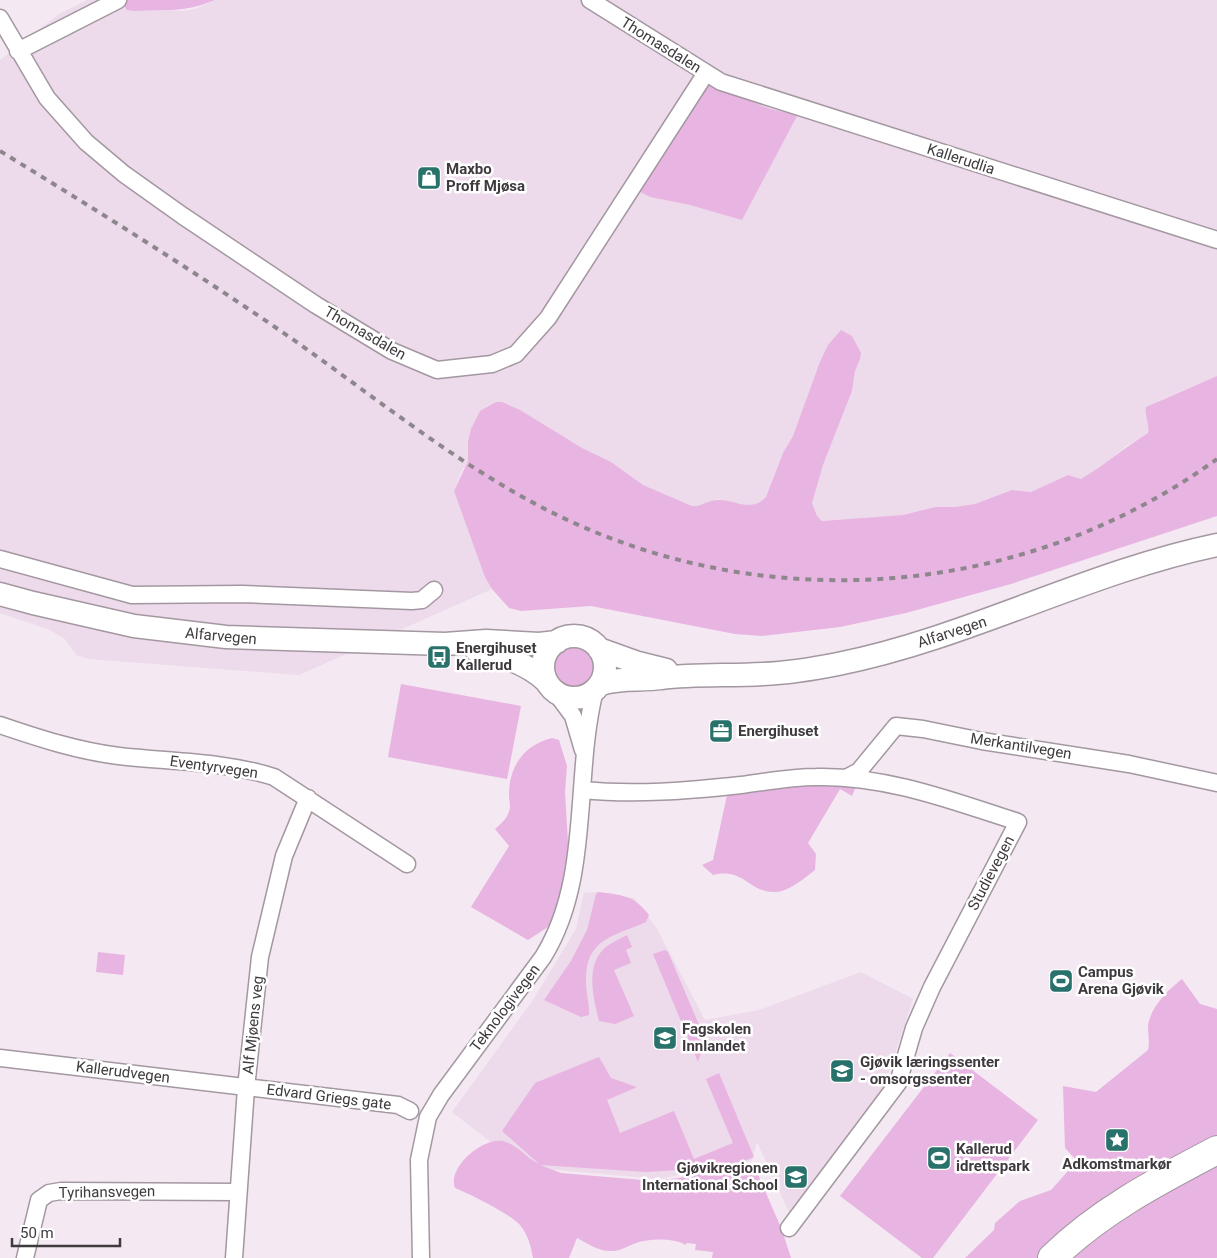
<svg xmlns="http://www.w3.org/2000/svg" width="1217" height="1258" font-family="Roboto,sans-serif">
	<rect width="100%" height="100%" fill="#f4e8f2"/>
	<path fill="#eddaea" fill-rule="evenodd" d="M 87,0 L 120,0 L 161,9 L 182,11 L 195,9 L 215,0 L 1217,0 L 1217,376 L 1158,401 L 1145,414 L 1149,426 L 1148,433 L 1125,447 L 1104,465 L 1081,479 L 1068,475 L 1031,492 L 1012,490 L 975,504 L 955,507 L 935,507 L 903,515 L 822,521 L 817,516 L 812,503 L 823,465 L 852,391 L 855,371 L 860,359 L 828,345 L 793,436 L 783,453 L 766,497 L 762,502 L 750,506 L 717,499 L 699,507 L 692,506 L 643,485 L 611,462 L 582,448 L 468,442 L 468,461 L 461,472 L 454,491 L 492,589 L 299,675 L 89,659 L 76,655 L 65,639 L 48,629 L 0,613 L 0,60 L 59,14 ZM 724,85 L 753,103 L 772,110 L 798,114 L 690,205 L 650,197 L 638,191 Z
		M 595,892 L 634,898 L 656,927 L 705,1020 L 759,1010 L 861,972 L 913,999 L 884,1087 L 792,1213 L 790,1214 L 757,1142 L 752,1160 L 659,1179 L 523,1167 L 452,1112 L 533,1000 L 576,929 L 584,893 Z"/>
	<path fill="#e8b4e2" d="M 120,0 L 215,0 C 184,13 166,9 134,11 L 127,10 Z
		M 712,82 C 728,86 740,97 755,103 C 769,110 783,112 798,114 L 742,220 L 690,205 L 650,197 L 638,191 L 693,90 Z
		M 841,330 L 852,336 L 861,353 L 860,359 L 855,371 L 852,391 L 823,465 L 812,503 L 817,516 L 822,521 L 903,515 L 935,507 L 955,507 L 975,504 L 1012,490 L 1031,492 L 1068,475 L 1081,479 C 1105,465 1125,447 1148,433 C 1150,423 1144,417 1146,407 L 1217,376 L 1217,516 L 1011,584 L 906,613 L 840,627 L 762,636 L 735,634 L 591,606 L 521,611 L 509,608 L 492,589 L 485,577 L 454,491 L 468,461 L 468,442 L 471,429 L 480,411 L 496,402 L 502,402 L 520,410 L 582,448 L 611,462 L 643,485 L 692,506 C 702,507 709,499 719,500 C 736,500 752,513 766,497 L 783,453 L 793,436 L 820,362 L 828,345 Z
		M553 668a22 22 0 1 1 44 0a22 22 0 1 1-44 0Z
		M 401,684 L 521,706 L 507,779 L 388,757 Z
		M 552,738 L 559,740 L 567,766 L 565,792 L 569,859 L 564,898 L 548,927 L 528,940 L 471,907 L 509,846 L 495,829 C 502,823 509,817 510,807 C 510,803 509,799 509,795 C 509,766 524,745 552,738 Z
		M 848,781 L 855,789 L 852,796 L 840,789 L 808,843 L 816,854 L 815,870 C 805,878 788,892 775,892 C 749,893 744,867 713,875 L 702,865 L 713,860 L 727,795 Z
		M 598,892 C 622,895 634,895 649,915 L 646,922 C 615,936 586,938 586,979 C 585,991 590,1003 589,1015 L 581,1017 L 544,1000 L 571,961 L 587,930 L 596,894 Z
		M 627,935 L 632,947 L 626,950 L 631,963 L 614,970 L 634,1016 L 615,1024 L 599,1021 C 594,1001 586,970 601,952 C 607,944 618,940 627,935 Z
		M 665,950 L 668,952 L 705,1039 L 698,1062 L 653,954 Z
		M 98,952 L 125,955 L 123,975 L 96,972 Z
		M 1182,979 L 1200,1004 L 1217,1009 L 1217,1258 L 965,1258 L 994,1230 L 995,1223 L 1020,1201 L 1051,1190 L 1077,1161 L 1065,1148 L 1063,1086 L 1096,1092 L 1148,1050 C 1150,1043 1148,1034 1148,1027 C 1149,1008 1169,989 1182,979 Z
		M 950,1053 L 1038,1120 L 933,1258 L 922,1258 L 840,1196 Z
		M 599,1057 L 611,1078 L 637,1087 L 607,1100 L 620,1133 L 674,1111 L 694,1159 L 733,1143 L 706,1079 L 719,1073 L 754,1157 L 730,1167 L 646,1172 L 540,1165 L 561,1173 L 654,1181 L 679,1178 L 753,1163 L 782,1230 L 791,1258 L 712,1258 L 713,1252 L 695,1250 L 696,1244 L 686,1243 L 686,1245 C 674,1238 650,1238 636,1243 C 627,1246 620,1252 610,1251 C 598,1251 587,1243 577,1238 L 569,1258 L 533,1258 C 531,1246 528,1235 520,1225 C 510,1214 470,1194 455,1188 C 447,1167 483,1137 503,1141 C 518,1145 526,1158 539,1164 L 502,1131 L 535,1083 Z"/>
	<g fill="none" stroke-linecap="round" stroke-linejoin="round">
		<defs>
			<path id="street" d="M 590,0 L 721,82 L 1217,240
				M 0,18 L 47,98 L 86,142 L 124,174 L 183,216 L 316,305 L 392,351 L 437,370 L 492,364 L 516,354 L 548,318 L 706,73
				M 18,51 L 118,0
				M 0,559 L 132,595 L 242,594 L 412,601 L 422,600 L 434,590
				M 556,693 L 573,716 L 583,750
				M 0,725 C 38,738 78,751 119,756 C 171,762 224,761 274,777 L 407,864
				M 846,778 L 859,771 L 896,726 L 923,729 L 982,741 L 1129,764 L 1217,783
				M 582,790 C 635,795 687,791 741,785 C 765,782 791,777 816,777 C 885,775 953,801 1018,822 L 932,987 L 914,1028 L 898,1083 L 789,1228
				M 0,1058 L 398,1105 L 410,1111
				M 25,1258 L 39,1200 L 49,1193 L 61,1191 L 237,1192
				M 234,1258 L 246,1088 L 260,957 L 284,856 L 308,798
				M 421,1258 L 419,1160 L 428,1117 L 441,1095 L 543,957 C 592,878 573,778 595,690"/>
			<path id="secondary" d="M 0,594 L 33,603 L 134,626 L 226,637 L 445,644 L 486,641 L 539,644 L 557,642
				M543 667a31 31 0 1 1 62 0a31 31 0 1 1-62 0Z
				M 599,649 L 638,663 L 666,670
				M 476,650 C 502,655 527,663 546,681
				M 601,684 C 621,677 641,681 661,678 C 695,674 729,676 763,674 C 788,673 813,669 838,664 C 968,638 1087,572 1217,545"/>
			<path id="highway" d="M 1052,1258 C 1100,1211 1158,1181 1217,1150"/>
		</defs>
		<use href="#street" stroke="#a398a1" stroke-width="19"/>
		<use href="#secondary" stroke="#a398a1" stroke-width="25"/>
		<use href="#highway" stroke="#a398a1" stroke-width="30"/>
		<use href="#street" stroke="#fff" stroke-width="16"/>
		<use href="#secondary" stroke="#fff" stroke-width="22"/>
		<use href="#highway" stroke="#fff" stroke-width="28"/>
		<path stroke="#8e868d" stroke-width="4" stroke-dasharray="6 6" stroke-linecap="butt" d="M 0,151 C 98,211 194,271 288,336 C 375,397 460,467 555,514 C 768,619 1025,598 1217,459"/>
	</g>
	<defs>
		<symbol id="shop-square" viewBox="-11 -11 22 22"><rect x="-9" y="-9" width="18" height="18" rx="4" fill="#29716b" stroke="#fff"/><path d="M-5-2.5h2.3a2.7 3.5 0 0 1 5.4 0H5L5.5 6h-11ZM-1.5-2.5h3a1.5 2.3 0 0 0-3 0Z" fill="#fff"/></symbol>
		<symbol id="bus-square" viewBox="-11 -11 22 22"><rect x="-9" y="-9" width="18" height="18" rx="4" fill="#29716b" stroke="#fff"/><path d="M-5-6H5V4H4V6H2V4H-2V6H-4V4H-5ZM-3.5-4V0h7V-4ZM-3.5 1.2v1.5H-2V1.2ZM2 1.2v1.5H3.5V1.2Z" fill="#fff"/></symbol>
		<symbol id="office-square" viewBox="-11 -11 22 22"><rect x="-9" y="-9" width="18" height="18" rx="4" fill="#29716b" stroke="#fff"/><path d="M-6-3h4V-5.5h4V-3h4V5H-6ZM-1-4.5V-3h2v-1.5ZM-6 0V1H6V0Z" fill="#fff"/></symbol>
		<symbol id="stadium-square" viewBox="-11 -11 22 22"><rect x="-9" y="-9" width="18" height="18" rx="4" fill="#29716b" stroke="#fff"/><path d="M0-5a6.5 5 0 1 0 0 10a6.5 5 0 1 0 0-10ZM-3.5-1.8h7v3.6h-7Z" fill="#fff"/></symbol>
		<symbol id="university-square" viewBox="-11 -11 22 22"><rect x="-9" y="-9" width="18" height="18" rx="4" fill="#29716b" stroke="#fff"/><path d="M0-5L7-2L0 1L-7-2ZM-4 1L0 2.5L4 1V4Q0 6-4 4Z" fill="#fff"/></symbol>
		<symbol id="school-square" viewBox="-11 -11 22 22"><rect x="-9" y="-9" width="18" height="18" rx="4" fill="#29716b" stroke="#fff"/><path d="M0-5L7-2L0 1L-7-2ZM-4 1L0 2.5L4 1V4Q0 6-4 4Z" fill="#fff"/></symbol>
		<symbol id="sight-square" viewBox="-11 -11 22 22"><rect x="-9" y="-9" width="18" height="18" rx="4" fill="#29716b" stroke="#fff"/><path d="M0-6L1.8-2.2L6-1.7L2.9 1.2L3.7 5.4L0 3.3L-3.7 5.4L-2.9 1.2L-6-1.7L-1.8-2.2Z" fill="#fff"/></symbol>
	</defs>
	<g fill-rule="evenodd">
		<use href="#shop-square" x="415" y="164" width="28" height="28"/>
		<use href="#bus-square" x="425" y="643" width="28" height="28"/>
		<use href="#office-square" x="707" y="717" width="28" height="28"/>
		<use href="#stadium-square" x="1047" y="967" width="28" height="28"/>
		<use href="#university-square" x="651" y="1024" width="28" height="28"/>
		<use href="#school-square" x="828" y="1057" width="28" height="28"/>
		<use href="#sight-square" x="1103" y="1126" width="28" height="28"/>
		<use href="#stadium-square" x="925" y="1144" width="28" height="28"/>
		<use href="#school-square" x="782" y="1163" width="28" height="28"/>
	</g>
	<g text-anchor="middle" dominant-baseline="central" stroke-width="5" stroke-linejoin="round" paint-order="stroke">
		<g font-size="15" fill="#3e3a3e" stroke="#fff">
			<text transform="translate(661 45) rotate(32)">Thomasdalen</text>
			<text transform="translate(961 159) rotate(18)">Kallerudlia</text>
			<text transform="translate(365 333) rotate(30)">Thomasdalen</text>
			<text transform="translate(952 632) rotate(-18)">Alfarvegen</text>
			<text transform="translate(221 636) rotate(5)">Alfarvegen</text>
			<text transform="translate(1021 746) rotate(9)">Merkantilvegen</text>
			<text transform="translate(214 767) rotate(8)">Eventyrvegen</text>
			<text transform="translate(991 873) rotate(-62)">Studievegen</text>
			<text transform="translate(505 1008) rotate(-53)">Teknologivegen</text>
			<text transform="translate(253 1025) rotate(-84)">Alf Mjøens veg</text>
			<text transform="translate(123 1072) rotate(7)">Kallerudvegen</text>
			<text transform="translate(329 1097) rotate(7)">Edvard Griegs gate</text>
			<text transform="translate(107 1192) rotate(-1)">Tyrihansvegen</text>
		</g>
		<g font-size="15" font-weight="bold" fill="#3e3a3e" stroke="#fff" text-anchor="start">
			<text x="446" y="169">Maxbo<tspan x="446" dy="17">Proff Mjøsa</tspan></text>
			<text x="456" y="648">Energihuset<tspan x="456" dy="17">Kallerud</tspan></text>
			<text x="738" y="731">Energihuset</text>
			<text x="1078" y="972">Campus<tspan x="1078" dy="17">Arena Gjøvik</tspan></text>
			<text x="682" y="1029">Fagskolen<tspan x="682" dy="17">Innlandet</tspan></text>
			<text x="860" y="1062">Gjøvik læringssenter<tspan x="860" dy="17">- omsorgssenter</tspan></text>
			<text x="956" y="1149">Kallerud<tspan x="956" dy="17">idrettspark</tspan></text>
			<text x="1117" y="1164" text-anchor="middle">Adkomstmarkør</text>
			<text x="778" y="1168" text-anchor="end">Gjøvikregionen<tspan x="778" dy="17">International School</tspan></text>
		</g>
	</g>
	<path d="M12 1238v8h108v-8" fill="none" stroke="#3e3a3e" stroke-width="2.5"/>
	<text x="20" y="1238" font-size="15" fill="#3e3a3e" stroke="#ffffff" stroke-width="4" paint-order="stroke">50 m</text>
</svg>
